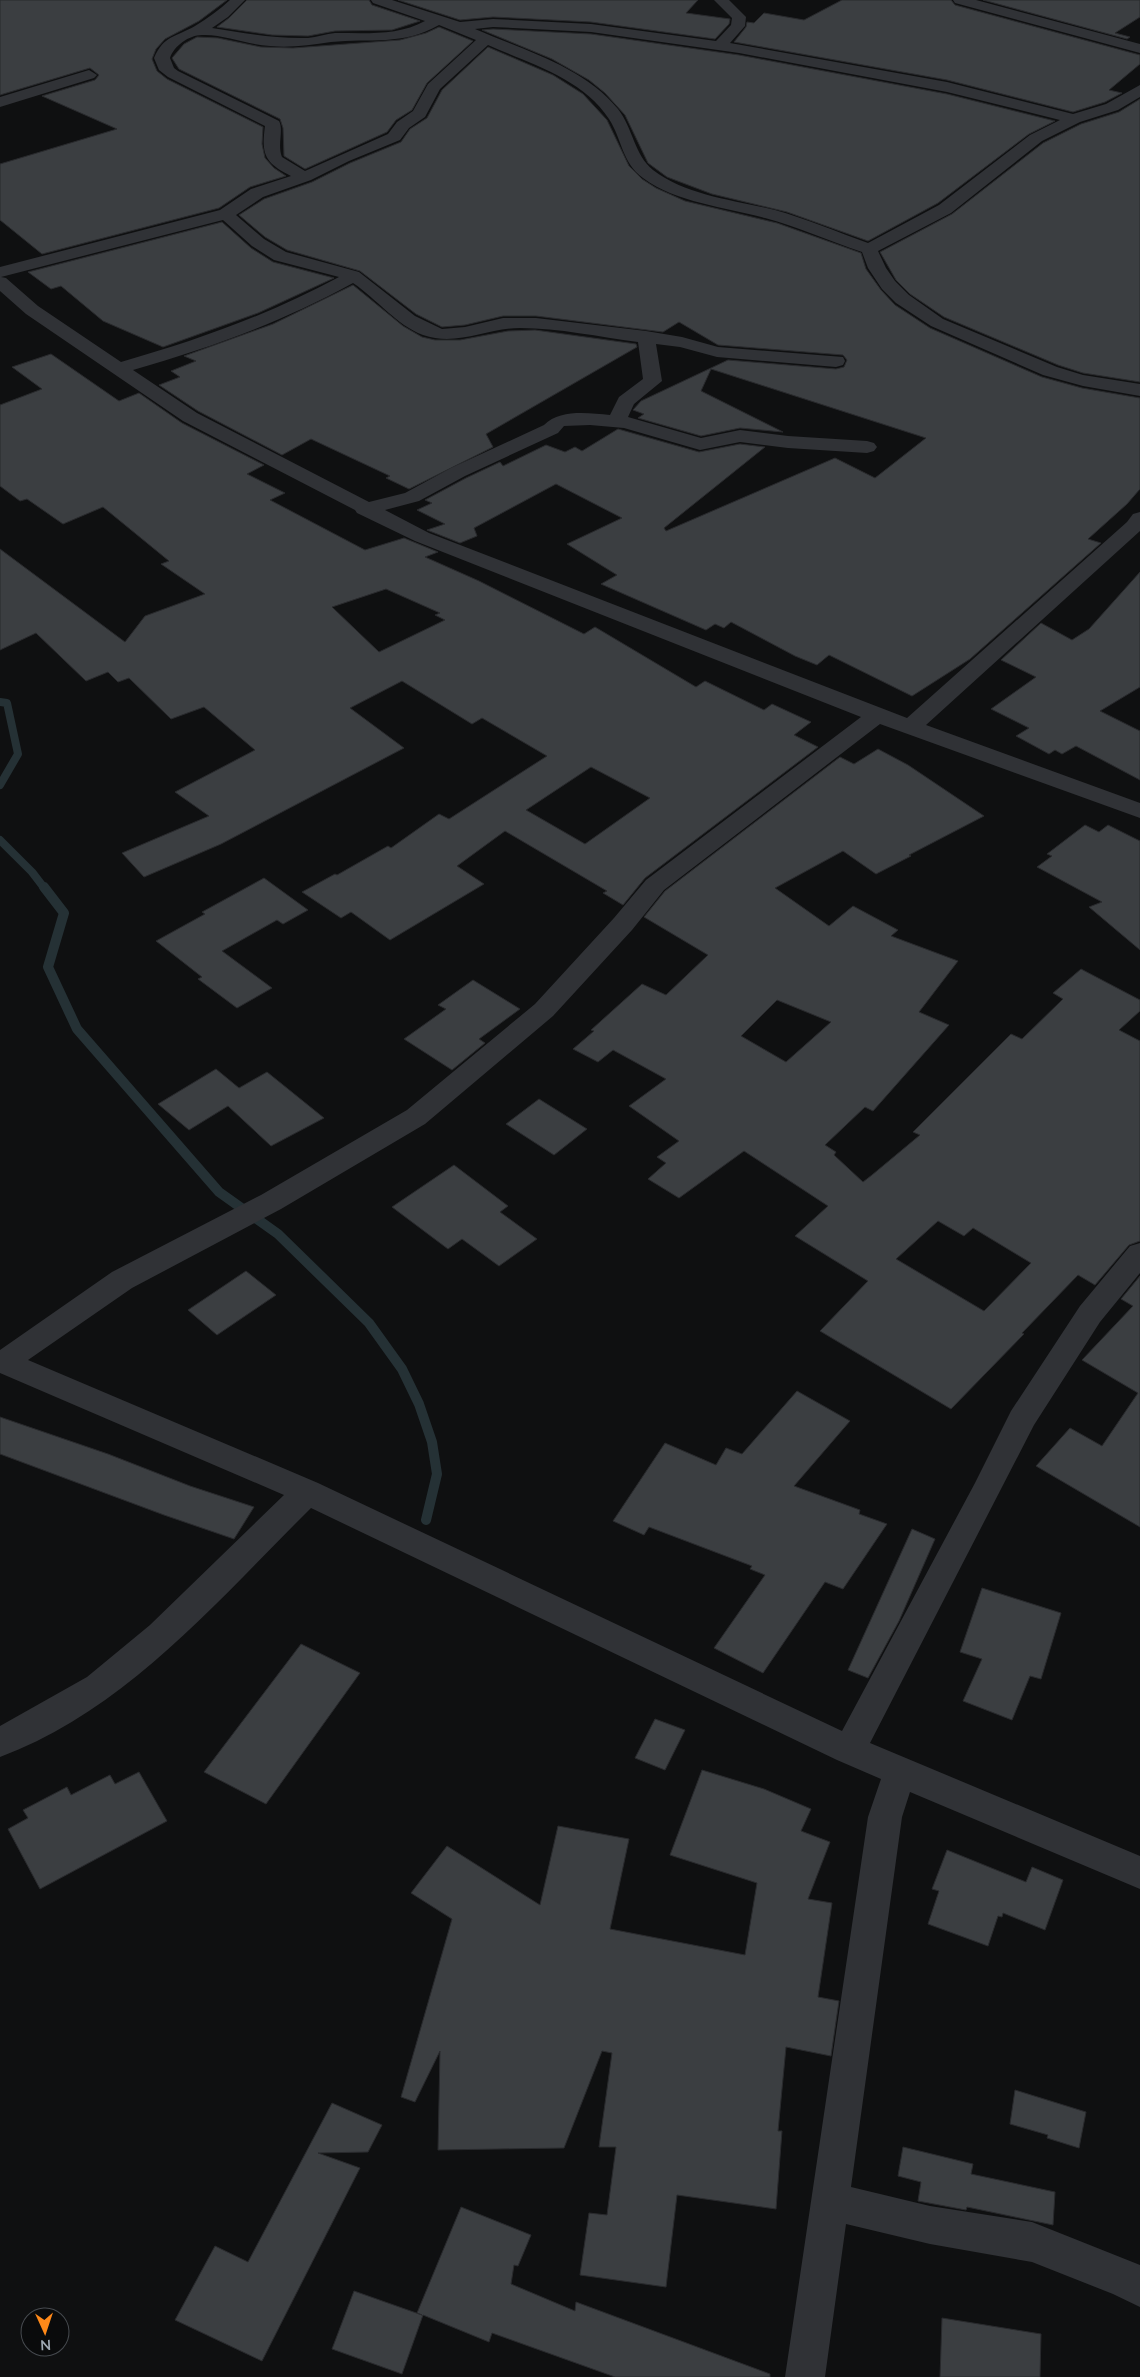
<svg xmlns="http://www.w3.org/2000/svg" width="1140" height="2377" font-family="Lato,sans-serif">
	<rect width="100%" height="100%" fill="#0f1011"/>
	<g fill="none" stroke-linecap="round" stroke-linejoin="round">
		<path stroke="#253135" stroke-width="8" d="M 0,702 L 7,703 L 18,754 L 0,785
			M 0,840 L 32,872 L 45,889"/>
		<path stroke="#253135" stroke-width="10" d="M 44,887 L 64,913 L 48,967 L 77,1029 L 219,1192 L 278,1234 L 369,1323 L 402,1369 L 419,1404 L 432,1442 L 437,1474 L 426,1520"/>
	</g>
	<path fill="#3b3e41" stroke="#292a2d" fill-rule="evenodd" d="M 0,0 L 227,0 L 199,21 L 165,39 L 156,49 L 152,59 L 157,71 L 167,79 L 263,127 L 262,144 L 265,158 L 274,168 L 286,176 L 250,187 L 219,208 L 42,254 L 0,220 L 0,164 L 117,129 L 42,96 L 95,80 L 99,75 L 90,68 L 0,95 Z
		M 247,0 L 369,0 L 372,5 L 420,21 L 392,30 L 335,31 L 308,36 L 272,35 L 217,27 L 229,18 Z
		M 398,0 L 698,0 L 686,13 L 730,19 L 729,24 L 715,39 L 591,22 L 493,17 L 460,20 Z
		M 842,0 L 951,0 L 955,5 L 1140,55 L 1140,64 L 1109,90 L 1122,93 L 1105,102 L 1073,112 L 947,80 L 734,42 L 746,27 L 747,22 L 754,23 L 764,13 L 804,20 Z
		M 983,0 L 1140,0 L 1140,17 L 1115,33 L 1130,37 L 1127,39 Z
		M 439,27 L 473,41 L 427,83 L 412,110 L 396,120 L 387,132 L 305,169 L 284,156 L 283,128 L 280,119 L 179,69 L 172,58 L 184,44 L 197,37 L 218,38 L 261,47 L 293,48 L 400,40 L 426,33 Z
		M 493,29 L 591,34 L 739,55 L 947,94 L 1055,121 L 1029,134 L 938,203 L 868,241 L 787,212 L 712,194 L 667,177 L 648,163 L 625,115 L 605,93 L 589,80 L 552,59 L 482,30 Z
		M 488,47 L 553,75 L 583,94 L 607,120 L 629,166 L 642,179 L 656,188 L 685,201 L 777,223 L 861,253 L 866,269 L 881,290 L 895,305 L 930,328 L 1042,377 L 1082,388 L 1140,398 L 1140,489 L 1127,504 L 1088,539 L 1101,543 L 970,659 L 912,696 L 829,655 L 817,665 L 795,656 L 731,622 L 724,628 L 715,624 L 706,630 L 601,584 L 617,575 L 567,544 L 622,518 L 556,484 L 474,528 L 477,536 L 460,543 L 427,530 L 445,524 L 417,510 L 432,503 L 425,500 L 466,478 L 500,462 L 503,466 L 546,445 L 565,452 L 575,447 L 582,451 L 618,429 L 699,452 L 740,444 L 765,447 L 664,528 L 666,531 L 835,458 L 875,478 L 926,438 L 711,369 L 701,391 L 783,432 L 740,428 L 701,436 L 638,418 L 644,414 L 633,410 L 641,401 L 728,360 L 836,369 L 844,367 L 847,360 L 843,355 L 718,345 L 679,322 L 663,332 L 536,316 L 503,316 L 465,325 L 442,327 L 416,314 L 360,271 L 287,250 L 265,237 L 239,215 L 264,199 L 312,182 L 350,163 L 401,142 L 410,129 L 427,118 L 442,90 Z
		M 1140,99 L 1140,382 L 1083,373 L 1058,365 L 944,317 L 910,294 L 896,280 L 880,252 L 952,214 L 1043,143 L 1081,124 L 1119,112 Z
		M 222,222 L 251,248 L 273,262 L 334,278 L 258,313 L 163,347 L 103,321 L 61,286 L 51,289 L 28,272 Z
		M 353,285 L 403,326 L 422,337 L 435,340 L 460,340 L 508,331 L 535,330 L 636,344 L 637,347 L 486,434 L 493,447 L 409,489 L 386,478 L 390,476 L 311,439 L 282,455 L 198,411 L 159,385 L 180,377 L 171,371 L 196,361 L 184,356 L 273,324 Z
		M 51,354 L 119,401 L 139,393 L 182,423 L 264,465 L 247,474 L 285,493 L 270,500 L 365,550 L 404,538 L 438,552 L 425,557 L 479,581 L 584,634 L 595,627 L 696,687 L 705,681 L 764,710 L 772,704 L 811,722 L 794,735 L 818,747 L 645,878 L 623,905 L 603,893 L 607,891 L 505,831 L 457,866 L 484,884 L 390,940 L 351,912 L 341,918 L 302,892 L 335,874 L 337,875 L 388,846 L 391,848 L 439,814 L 449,819 L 547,756 L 482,718 L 472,724 L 402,681 L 350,708 L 404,748 L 221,844 L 144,877 L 122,853 L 209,816 L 175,792 L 255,750 L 204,707 L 171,719 L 129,678 L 118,682 L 108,672 L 86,681 L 36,633 L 0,650 L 0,549 L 125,642 L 145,616 L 205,594 L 161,564 L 169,561 L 103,507 L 63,524 L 27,499 L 20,501 L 0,486 L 0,405 L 42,389 L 12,367 ZM 386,589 L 440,613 L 435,615 L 445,620 L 379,652 L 332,607 ZM 591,767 L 650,798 L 585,844 L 526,810 Z
		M 1140,572 L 1140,687 L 1100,711 L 1140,731 L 1140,780 L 1076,746 L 1062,754 L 1055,750 L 1049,754 L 1016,736 L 1029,728 L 991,709 L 1036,677 L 1001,660 L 1041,623 L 1072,640 L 1089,629 Z
		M 878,749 L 908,765 L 984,816 L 909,855 L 911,856 L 876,874 L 843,851 L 775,888 L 829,926 L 853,906 L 898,930 L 891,936 L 958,961 L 919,1012 L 949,1025 L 873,1111 L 865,1107 L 825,1145 L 836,1152 L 834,1155 L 863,1182 L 872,1175 L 920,1135 L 913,1132 L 1011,1034 L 1022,1039 L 1063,999 L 1053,993 L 1081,969 L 1140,1000 L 1140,1011 L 1119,1030 L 1140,1041 L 1140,1241 L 1129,1245 L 1095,1285 L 1078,1275 L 1022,1333 L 1024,1334 L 951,1409 L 820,1331 L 868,1281 L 795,1236 L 828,1206 L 744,1151 L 679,1198 L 648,1179 L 666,1163 L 657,1157 L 679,1141 L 629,1106 L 666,1079 L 613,1050 L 598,1062 L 573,1049 L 594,1031 L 591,1030 L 642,984 L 666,995 L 708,955 L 644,917 L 665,891 L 840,757 L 854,764 ZM 777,1000 L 831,1022 L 786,1062 L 741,1036 ZM 938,1221 L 964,1236 L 973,1228 L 1031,1263 L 984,1311 L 896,1259 Z
		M 1085,825 L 1099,832 L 1108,825 L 1140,841 L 1140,950 L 1089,907 L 1102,902 L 1037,867 L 1052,856 L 1047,854 Z
		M 264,878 L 308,910 L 283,924 L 277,920 L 222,951 L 272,988 L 237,1008 L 198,979 L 202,977 L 156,941 L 205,914 L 202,912 Z
		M 473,980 L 520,1009 L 479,1039 L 485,1043 L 452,1070 L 404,1039 L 446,1009 L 438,1005 Z
		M 216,1069 L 239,1088 L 267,1072 L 324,1118 L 271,1146 L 228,1106 L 189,1130 L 158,1104 Z
		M 539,1099 L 587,1129 L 554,1155 L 506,1124 Z
		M 454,1165 L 508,1206 L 500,1212 L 537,1239 L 499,1266 L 462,1239 L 448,1249 L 392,1207 Z
		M 246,1271 L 276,1295 L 217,1335 L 188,1310 Z
		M 1140,1276 L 1140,1527 L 1036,1466 L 1070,1428 L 1102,1446 L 1138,1393 L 1082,1360 L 1133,1306 L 1121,1299 Z
		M 797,1391 L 850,1421 L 794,1486 L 860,1510 L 859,1514 L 887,1524 L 843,1589 L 825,1582 L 763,1673 L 714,1648 L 765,1575 L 750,1569 L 752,1566 L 649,1527 L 644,1535 L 613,1521 L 665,1443 L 716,1465 L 726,1448 L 742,1454 Z
		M 0,1417 L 108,1454 L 190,1486 L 254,1507 L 234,1539 L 164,1515 L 0,1454 Z
		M 912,1529 L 935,1539 L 899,1621 L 868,1678 L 848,1670 Z
		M 982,1588 L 1061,1613 L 1041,1679 L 1030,1676 L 1012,1720 L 963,1701 L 982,1659 L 960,1652 Z
		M 301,1644 L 360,1673 L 266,1804 L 204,1772 Z
		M 655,1719 L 685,1730 L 665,1770 L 635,1758 Z
		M 702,1770 L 764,1789 L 811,1809 L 801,1831 L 830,1842 L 808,1899 L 832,1903 L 818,1997 L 839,2001 L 831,2056 L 786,2047 L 778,2131 L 782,2131 L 776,2209 L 677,2195 L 666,2287 L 580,2275 L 589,2213 L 607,2215 L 616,2147 L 599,2147 L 612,2053 L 602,2051 L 564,2148 L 438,2150 L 440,2051 L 415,2102 L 401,2097 L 452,1919 L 411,1893 L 447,1846 L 540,1905 L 558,1826 L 629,1839 L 610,1929 L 745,1955 L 757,1883 L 670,1855 Z
		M 139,1772 L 167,1821 L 40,1889 L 8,1829 L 28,1818 L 23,1810 L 67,1787 L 71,1795 L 110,1775 L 115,1784 Z
		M 947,1850 L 1026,1882 L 1032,1867 L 1063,1880 L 1045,1930 L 1003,1913 L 1002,1917 L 998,1916 L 988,1946 L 928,1924 L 939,1891 L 932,1889 Z
		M 1015,2090 L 1086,2112 L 1079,2148 L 1047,2138 L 1048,2135 L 1010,2124 Z
		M 332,2103 L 382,2125 L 368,2152 L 318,2153 L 360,2168 L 262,2361 L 175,2320 L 215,2246 L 248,2262 Z
		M 903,2147 L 973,2164 L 971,2174 L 1055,2192 L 1053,2225 L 967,2207 L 966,2210 L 918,2201 L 921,2182 L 898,2176 Z
		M 461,2207 L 531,2235 L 518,2266 L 514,2265 L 511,2284 L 575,2311 L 576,2302 L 770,2374 L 770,2377 L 615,2377 L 492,2333 L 489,2342 L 423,2315 L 402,2374 L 332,2349 L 354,2291 L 422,2315 L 417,2313 Z
		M 942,2318 L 1041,2334 L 1040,2377 L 940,2377 Z"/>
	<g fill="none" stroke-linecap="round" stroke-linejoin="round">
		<path fill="#303236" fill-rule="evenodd" d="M 230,0 L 245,0 L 228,17 L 212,28 C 244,33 275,39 308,38 C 317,37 326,34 335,33 C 365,33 398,36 425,21 L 373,3 L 371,0 L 392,0 L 460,22 L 493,19 L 591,24 L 716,41 L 731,25 L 732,18 L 714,0 L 729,0 L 746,17 L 745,26 L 730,43 L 947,82 L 1073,114 L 1106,104 L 1140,85 L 1140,97 L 1118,110 L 1080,122 L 1042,141 L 951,213 L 878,251 L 886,268 L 895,281 L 909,295 L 943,319 L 1057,367 L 1083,375 L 1140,384 L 1140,396 L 1083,386 L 1043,375 L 931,326 L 896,303 L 882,289 L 868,268 L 862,252 C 829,241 798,227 765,218 C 725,207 677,203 643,178 C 622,163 622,139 609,119 C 582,78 530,64 488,45 L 440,89 L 425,117 L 409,128 L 400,140 L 349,161 L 311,180 L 263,197 L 236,215 L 264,239 L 286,252 L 359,272 L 415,316 L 442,329 L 465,327 L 503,318 L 536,318 L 646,331 L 682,337 L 718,347 L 843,357 L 845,361 L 843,365 L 836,367 L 717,357 L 680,347 L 656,344 L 662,381 L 634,404 L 628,417 L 701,438 L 740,430 L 788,436 L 867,441 L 874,443 L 877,447 L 874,451 L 867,453 L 788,448 L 740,442 L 700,450 L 624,428 L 590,425 L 564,426 L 558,433 L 465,476 L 419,501 L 385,510 L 429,533 L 907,718 L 1127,522 L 1133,514 L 1140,512 L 1140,531 L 926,725 L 1140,803 L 1140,818 L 880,724 L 664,890 L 632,930 L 553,1016 L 425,1124 L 281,1209 L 132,1288 L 28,1360 L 318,1483 L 842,1731 L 975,1483 L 1011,1411 L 1080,1306 L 1130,1246 L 1140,1243 L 1140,1273 L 1100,1322 L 1034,1425 L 870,1743 L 1140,1856 L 1140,1889 L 910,1792 L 902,1817 L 851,2187 L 930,2206 L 1032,2222 L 1140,2265 L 1140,2307 L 1113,2294 L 1032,2262 L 930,2244 L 846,2224 L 825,2377 L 785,2377 L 868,1817 L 881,1779 L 837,1760 L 311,1508 C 219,1599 125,1711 0,1757 L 0,1726 L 87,1677 L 150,1625 L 284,1495 L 0,1373 L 0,1350 L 112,1272 L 261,1195 L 407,1110 L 535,1004 L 614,918 L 646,880 L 861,717 L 415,541 L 357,513 L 355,510 L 183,421 L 26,314 L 0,291 L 0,267 L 220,210 L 251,189 L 291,176 C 265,163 261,155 265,126 L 168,77 L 159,70 L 154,58 C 164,35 176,37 195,26 C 208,18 219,10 230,0 ZM 439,25 L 476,40 L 428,84 L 413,111 L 397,122 L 388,134 L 305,171 L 282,157 C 277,145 284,130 279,121 L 178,71 L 174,68 L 170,58 C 174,46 189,35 202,35 C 224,34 247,45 270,46 C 291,48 310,45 331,42 C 370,38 403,46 439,25 ZM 493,27 L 591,32 L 739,53 L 947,92 L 1060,120 L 1030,135 L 939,205 L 868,243 C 837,232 807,219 775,210 C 735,200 687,196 653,170 C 634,155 633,128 618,109 C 583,66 523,50 475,29 ZM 223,220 L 252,246 L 274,260 L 339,277 C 268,315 198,340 121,362 L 38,306 L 6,278 L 1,277 ZM 353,283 C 377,299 396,325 423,335 C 457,347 487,328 520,328 C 559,328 599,337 638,342 L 643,379 L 619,397 L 610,415 C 588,413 560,409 544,425 L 451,468 L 405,493 L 369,502 L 197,413 L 133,370 C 212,347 280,323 353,283 Z
			M 953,0 L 976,0 L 1140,44 L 1140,53 L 955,3 Z
			M 89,70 L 97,75 L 94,78 L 0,107 L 0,97 Z"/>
	</g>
	<g transform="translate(45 2332) rotate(177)"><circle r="24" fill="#0a0b0c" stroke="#464a4f"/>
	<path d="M0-4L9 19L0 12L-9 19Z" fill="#ff8919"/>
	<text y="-8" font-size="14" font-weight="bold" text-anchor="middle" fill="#9fa9b3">N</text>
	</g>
</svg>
